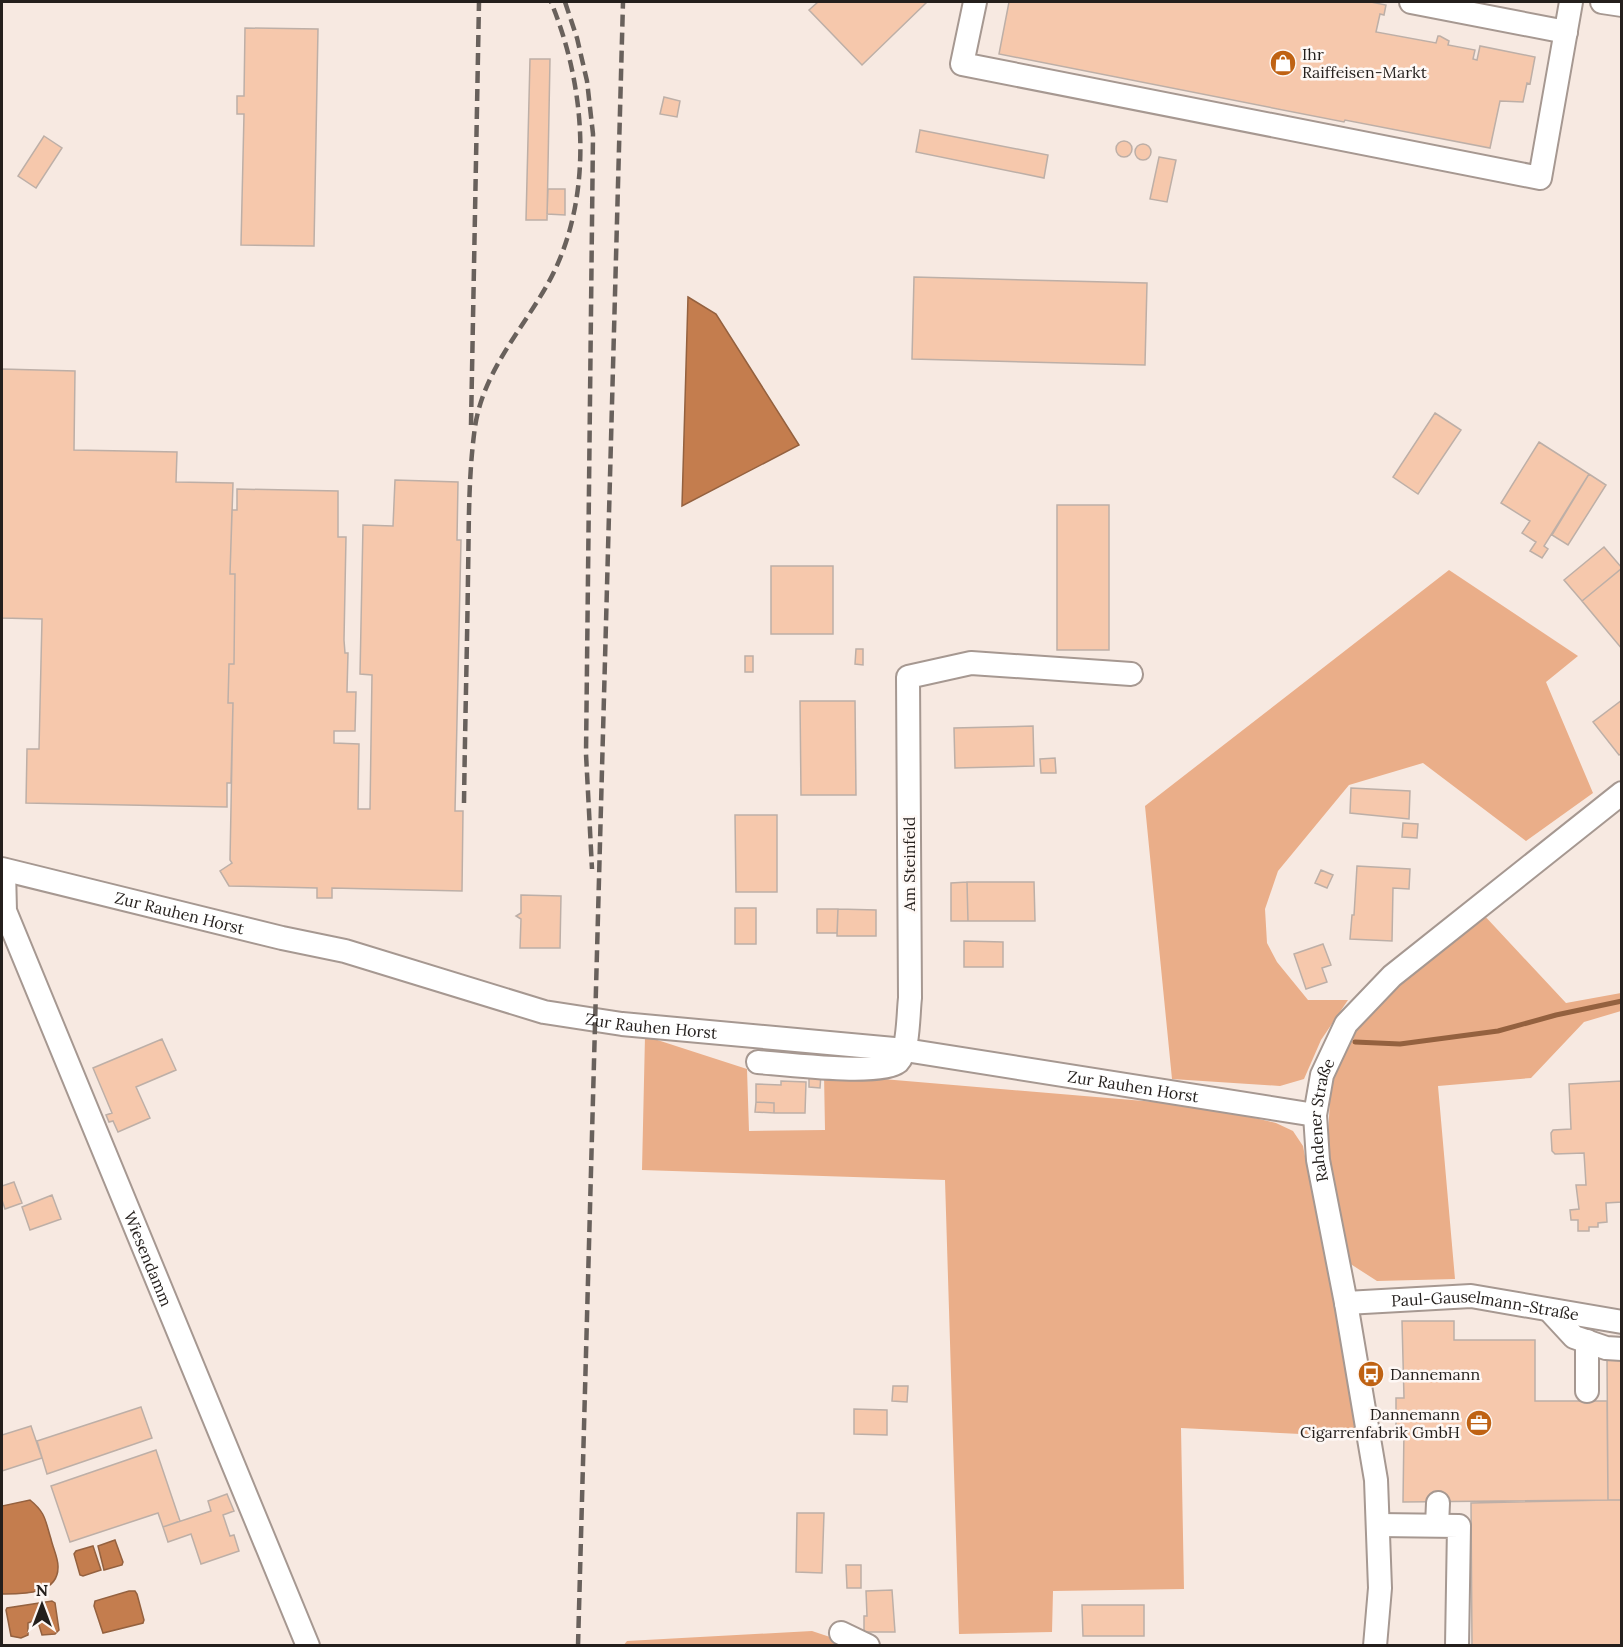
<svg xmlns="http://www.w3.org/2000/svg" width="1623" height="1647" font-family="Lora,serif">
	<rect width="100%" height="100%" fill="#f7e9e1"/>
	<path fill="#eaae89" d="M 1449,570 L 1578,656 L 1546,682 L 1593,793 L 1526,841 L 1423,763 L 1349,785 L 1278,871 L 1265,909 L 1267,943 L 1277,962 L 1308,1000 L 1348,1000 L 1321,1040 L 1304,1079 L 1280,1086 L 1172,1079 L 1145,806 Z
		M 1482,913 L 1566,1003 L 1621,993 L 1621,1011 L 1584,1022 L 1531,1078 L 1438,1086 L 1455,1279 L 1377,1281 L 1349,1263 L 1327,1152 L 1331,1083 L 1351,1037 L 1388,991 Z
		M 645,1036 L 747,1069 L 749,1131 L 825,1130 L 824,1074 L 1203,1106 L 1276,1123 L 1293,1131 L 1303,1146 L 1361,1437 L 1181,1428 L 1184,1589 L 1053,1591 L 1052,1632 L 959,1634 L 945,1180 L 642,1170 Z
		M 812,1631 L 854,1645 L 623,1646 L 627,1641 Z"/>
	<path fill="#c47d4e" stroke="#94613f" stroke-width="1.5" d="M 688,297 L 716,314 L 799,445 L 682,506 Z
		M 30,1500 C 46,1513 45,1520 51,1539 C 53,1548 58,1558 58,1566 C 59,1595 22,1594 3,1594 L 2,1593 L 2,1506 Z
		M 115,1540 L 123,1562 L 122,1565 L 104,1570 L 98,1546 Z
		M 93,1546 L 101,1570 L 83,1576 L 80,1575 L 74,1554 L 76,1551 Z
		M 129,1591 L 135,1591 L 137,1594 L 144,1620 L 143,1623 L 103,1633 L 94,1606 L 95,1601 Z
		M 52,1601 L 55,1603 L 59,1630 L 55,1634 L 42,1635 L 38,1622 L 35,1620 L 28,1623 L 28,1635 L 21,1638 L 11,1636 L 6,1610 L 7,1608 Z"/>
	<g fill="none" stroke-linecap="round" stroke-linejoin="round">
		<path stroke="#94613f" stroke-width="5" d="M 1355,1042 L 1400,1044 L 1498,1031 L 1556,1015 L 1622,1001"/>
	</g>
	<path fill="#f6c8ac" stroke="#bdafa7" stroke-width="1.5" d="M 818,2 L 927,2 L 862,65 L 809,10 Z
		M 1009,2 L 1371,2 L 1386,5 L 1384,15 L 1380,14 L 1376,32 L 1436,43 L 1438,36 L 1440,36 L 1449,41 L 1448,45 L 1475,50 L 1473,59 L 1477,60 L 1480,46 L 1535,57 L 1530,84 L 1527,83 L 1523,102 L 1500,101 L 1490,148 L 1345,120 L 1344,122 L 999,54 Z
		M 245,28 L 318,29 L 314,246 L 241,245 L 244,114 L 237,114 L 237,96 L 244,96 Z
		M 530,59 L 550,59 L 547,220 L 526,220 Z
		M 664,97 L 680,101 L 677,117 L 660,114 Z
		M 920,130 L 1048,155 L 1044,178 L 916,152 Z
		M 44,136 L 62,148 L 36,188 L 18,176 Z
		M1116 149a8 8 0 1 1 16 0a8 8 0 1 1-16 0Z
		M1135 152a8 8 0 1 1 16 0a8 8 0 1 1-16 0Z
		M 1159,157 L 1176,160 L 1167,202 L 1150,199 Z
		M 548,189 L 565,189 L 565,215 L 547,214 Z
		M 914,277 L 1147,283 L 1145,365 L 912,359 Z
		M 2,369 L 75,371 L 74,450 L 177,452 L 176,482 L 233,483 L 230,574 L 235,574 L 234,664 L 229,664 L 228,703 L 233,703 L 231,783 L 227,783 L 227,807 L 26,803 L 27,749 L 39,749 L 42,619 L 2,618 Z
		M 1435,413 L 1461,430 L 1418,494 L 1393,477 Z
		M 1539,442 L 1589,474 L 1544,546 L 1548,549 L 1542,558 L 1530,551 L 1536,542 L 1522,533 L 1530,521 L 1501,503 Z
		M 1589,474 L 1606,485 L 1568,545 L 1552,535 Z
		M 395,480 L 458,482 L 457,540 L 461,540 L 455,811 L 463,811 L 462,891 L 332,888 L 332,898 L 317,898 L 317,888 L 229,886 L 220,871 L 232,863 L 230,860 L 233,703 L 228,703 L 229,664 L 234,664 L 235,574 L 230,574 L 232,510 L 237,510 L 237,489 L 338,491 L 338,537 L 346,537 L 344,640 L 345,653 L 348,653 L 347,692 L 356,692 L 355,731 L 334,731 L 334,743 L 359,744 L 358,809 L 370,809 L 372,675 L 360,674 L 363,525 L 393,526 Z
		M 1057,505 L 1109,505 L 1109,650 L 1057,650 Z
		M 1604,547 L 1622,568 L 1582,601 L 1564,580 Z
		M 771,566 L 833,566 L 833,634 L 771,634 Z
		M 1622,568 L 1622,649 L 1582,601 Z
		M 856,649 L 863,649 L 863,665 L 855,664 Z
		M 745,656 L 753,656 L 753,672 L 745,672 Z
		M 1622,700 L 1622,753 L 1619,755 L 1593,722 Z
		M 800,701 L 855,701 L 856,795 L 801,795 Z
		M 1033,726 L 1034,766 L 955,768 L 954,728 Z
		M 1055,758 L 1056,773 L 1041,773 L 1040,759 Z
		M 1351,788 L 1410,791 L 1409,819 L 1350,813 Z
		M 735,815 L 777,815 L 777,892 L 736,892 Z
		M 1403,823 L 1418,824 L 1417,838 L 1402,837 Z
		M 1357,866 L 1410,869 L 1409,889 L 1393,888 L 1392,941 L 1350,939 L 1352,915 L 1354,915 Z
		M 1321,870 L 1333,875 L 1327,888 L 1315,883 Z
		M 967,882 L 1034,882 L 1035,921 L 968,921 Z
		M 967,882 L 968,921 L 951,921 L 951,883 Z
		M 521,895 L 561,896 L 560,948 L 520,948 L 521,919 L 516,916 L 521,913 Z
		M 735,908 L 756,908 L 756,944 L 735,944 Z
		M 817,909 L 838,909 L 837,933 L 817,933 Z
		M 838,909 L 876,910 L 876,936 L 837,936 Z
		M 964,941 L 1003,942 L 1003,967 L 964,967 Z
		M 1323,944 L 1331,965 L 1322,968 L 1327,982 L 1306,989 L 1294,954 Z
		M 162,1039 L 176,1070 L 136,1087 L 150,1118 L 118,1132 L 113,1121 L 109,1122 L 106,1115 L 112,1113 L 93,1068 Z
		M 809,1074 L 821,1074 L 820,1088 L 809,1087 Z
		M 781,1081 L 806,1082 L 805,1113 L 774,1113 L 774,1103 L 756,1102 L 756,1084 L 781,1085 Z
		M 1622,1081 L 1622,1202 L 1606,1203 L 1607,1222 L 1598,1223 L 1598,1227 L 1589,1227 L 1589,1231 L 1578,1231 L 1578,1220 L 1571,1220 L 1570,1210 L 1579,1209 L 1576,1185 L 1586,1185 L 1584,1153 L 1555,1154 L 1552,1151 L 1551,1133 L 1553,1130 L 1571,1129 L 1569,1084 Z
		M 756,1102 L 774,1103 L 774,1113 L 755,1112 Z
		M 14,1182 L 22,1203 L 5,1209 L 2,1200 L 2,1186 Z
		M 52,1195 L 61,1219 L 30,1230 L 22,1207 Z
		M 1402,1321 L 1454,1321 L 1454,1340 L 1535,1340 L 1535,1401 L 1607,1401 L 1608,1500 L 1403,1502 L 1404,1429 L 1396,1429 L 1396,1398 L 1404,1398 Z
		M 1607,1358 L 1622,1358 L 1622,1500 L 1608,1500 Z
		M 893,1386 L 908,1386 L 907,1402 L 892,1401 Z
		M 141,1407 L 152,1438 L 47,1474 L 37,1441 Z
		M 854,1409 L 887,1410 L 887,1435 L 854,1434 Z
		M 31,1426 L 42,1458 L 2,1471 L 2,1435 Z
		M 156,1450 L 180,1521 L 163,1527 L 158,1513 L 70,1542 L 51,1486 Z
		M 227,1494 L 234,1511 L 223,1515 L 230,1536 L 234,1535 L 239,1551 L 201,1564 L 191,1534 L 168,1542 L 163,1527 L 211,1511 L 208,1501 Z
		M 1608,1500 L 1622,1500 L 1622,1646 L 1472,1646 L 1471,1503 Z
		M 797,1513 L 824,1513 L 822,1573 L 796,1572 Z
		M 846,1565 L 861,1565 L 861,1588 L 847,1588 Z
		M 892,1590 L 895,1632 L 864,1632 L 864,1616 L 867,1616 L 866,1591 Z
		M 1082,1605 L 1144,1605 L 1144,1636 L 1083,1636 Z"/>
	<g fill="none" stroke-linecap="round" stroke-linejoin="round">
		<defs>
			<g id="minor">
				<path d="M 975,2 L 962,64 L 1540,178 L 1571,2"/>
				<path d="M 1411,2 L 1566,32"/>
				<path d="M 1602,2 L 1622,5"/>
				<path id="s1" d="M 2,869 L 282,938 L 345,951 L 544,1012 L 622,1024 L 905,1050 L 1315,1115"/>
				<path id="s2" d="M 4,870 L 5,911 L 308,1646"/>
				<path d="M 758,1062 C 783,1064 882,1076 898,1062 C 909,1051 908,1014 910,998 L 908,677 L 971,663 L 1131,674"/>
				<path id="s3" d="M 1346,1303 L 1471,1296 L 1622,1322"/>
				<path d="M 1549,1310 L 1574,1337 L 1606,1348 L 1622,1349"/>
				<path d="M 1587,1391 L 1587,1341"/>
				<path d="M 1378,1525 L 1459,1526 L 1457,1646"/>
				<path d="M 1437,1525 L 1438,1503"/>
				<path d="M 841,1633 L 868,1646"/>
				<path id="s4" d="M 1375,1646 L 1380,1588 L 1376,1480 L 1346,1303 L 1318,1160 L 1315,1115 L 1322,1075 L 1346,1024 L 1392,976 L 1622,793"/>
			</g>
		</defs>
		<use href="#minor" stroke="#a69891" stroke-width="26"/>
		<use href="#minor" stroke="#fff" stroke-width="22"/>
		<path stroke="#69615c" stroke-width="4.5" stroke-dasharray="12 6" stroke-linecap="butt" d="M 565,2 L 577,38 L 587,81 L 593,134 L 586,754 L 592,869
			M 471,425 L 479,2
			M 464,803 C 465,728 467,652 468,577 C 469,527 468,477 475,427 C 483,373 520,332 546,287 C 595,202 587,89 551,2
			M 578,1646 L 623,2"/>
	</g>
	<defs>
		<symbol id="shop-disc" viewBox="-11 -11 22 22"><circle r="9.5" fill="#bf6213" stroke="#fef8f5"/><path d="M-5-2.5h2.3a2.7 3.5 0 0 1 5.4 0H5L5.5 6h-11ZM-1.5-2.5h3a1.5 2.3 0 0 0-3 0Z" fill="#fff"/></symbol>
		<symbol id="bus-disc" viewBox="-11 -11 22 22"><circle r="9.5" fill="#bf6213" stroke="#fef8f5"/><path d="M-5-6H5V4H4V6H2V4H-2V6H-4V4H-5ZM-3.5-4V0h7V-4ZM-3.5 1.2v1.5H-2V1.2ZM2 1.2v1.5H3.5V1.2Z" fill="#fff"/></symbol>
		<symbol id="office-disc" viewBox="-11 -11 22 22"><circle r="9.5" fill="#bf6213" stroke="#fef8f5"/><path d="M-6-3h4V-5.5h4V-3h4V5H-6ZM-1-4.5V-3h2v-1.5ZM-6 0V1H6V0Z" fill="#fff"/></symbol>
	</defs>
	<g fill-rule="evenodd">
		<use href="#shop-disc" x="1268" y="48" width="30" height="30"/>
		<use href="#bus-disc" x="1356" y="1359" width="30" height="30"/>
		<use href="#office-disc" x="1464" y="1408" width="30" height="30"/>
	</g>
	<g text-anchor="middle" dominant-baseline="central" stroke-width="5" stroke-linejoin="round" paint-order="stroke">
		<g font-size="16" fill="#241f1c" stroke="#fef8f5" text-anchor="start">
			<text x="1302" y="54">Ihr<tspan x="1302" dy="18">Raiffeisen-Markt</tspan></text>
			<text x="1390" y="1374">Dannemann</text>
			<text x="1460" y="1414" text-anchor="end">Dannemann<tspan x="1460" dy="18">Cigarrenfabrik GmbH</tspan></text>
		</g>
		<g font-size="16" fill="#241f1c" stroke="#fef8f5">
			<text transform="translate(909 864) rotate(-90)">Am Steinfeld</text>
			<text stroke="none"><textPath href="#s1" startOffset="183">Zur Rauhen Horst</textPath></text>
			<text stroke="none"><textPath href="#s1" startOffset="669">Zur Rauhen Horst</textPath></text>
			<text stroke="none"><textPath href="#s1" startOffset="1155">Zur Rauhen Horst</textPath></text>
			<text stroke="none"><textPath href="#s4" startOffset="532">Rahdener Straße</textPath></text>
			<text stroke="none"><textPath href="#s2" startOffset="417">Wiesendamm</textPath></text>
			<text stroke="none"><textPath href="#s3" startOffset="140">Paul-Gauselmann-Straße</textPath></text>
		</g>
	</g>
	<rect width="1623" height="1647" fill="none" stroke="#241f1c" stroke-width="6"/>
	<g transform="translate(42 1605)" stroke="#fef8f5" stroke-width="4.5" paint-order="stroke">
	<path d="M0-4.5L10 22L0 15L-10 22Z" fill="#241f1c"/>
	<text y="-9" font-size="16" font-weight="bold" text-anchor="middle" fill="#241f1c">N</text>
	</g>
</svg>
